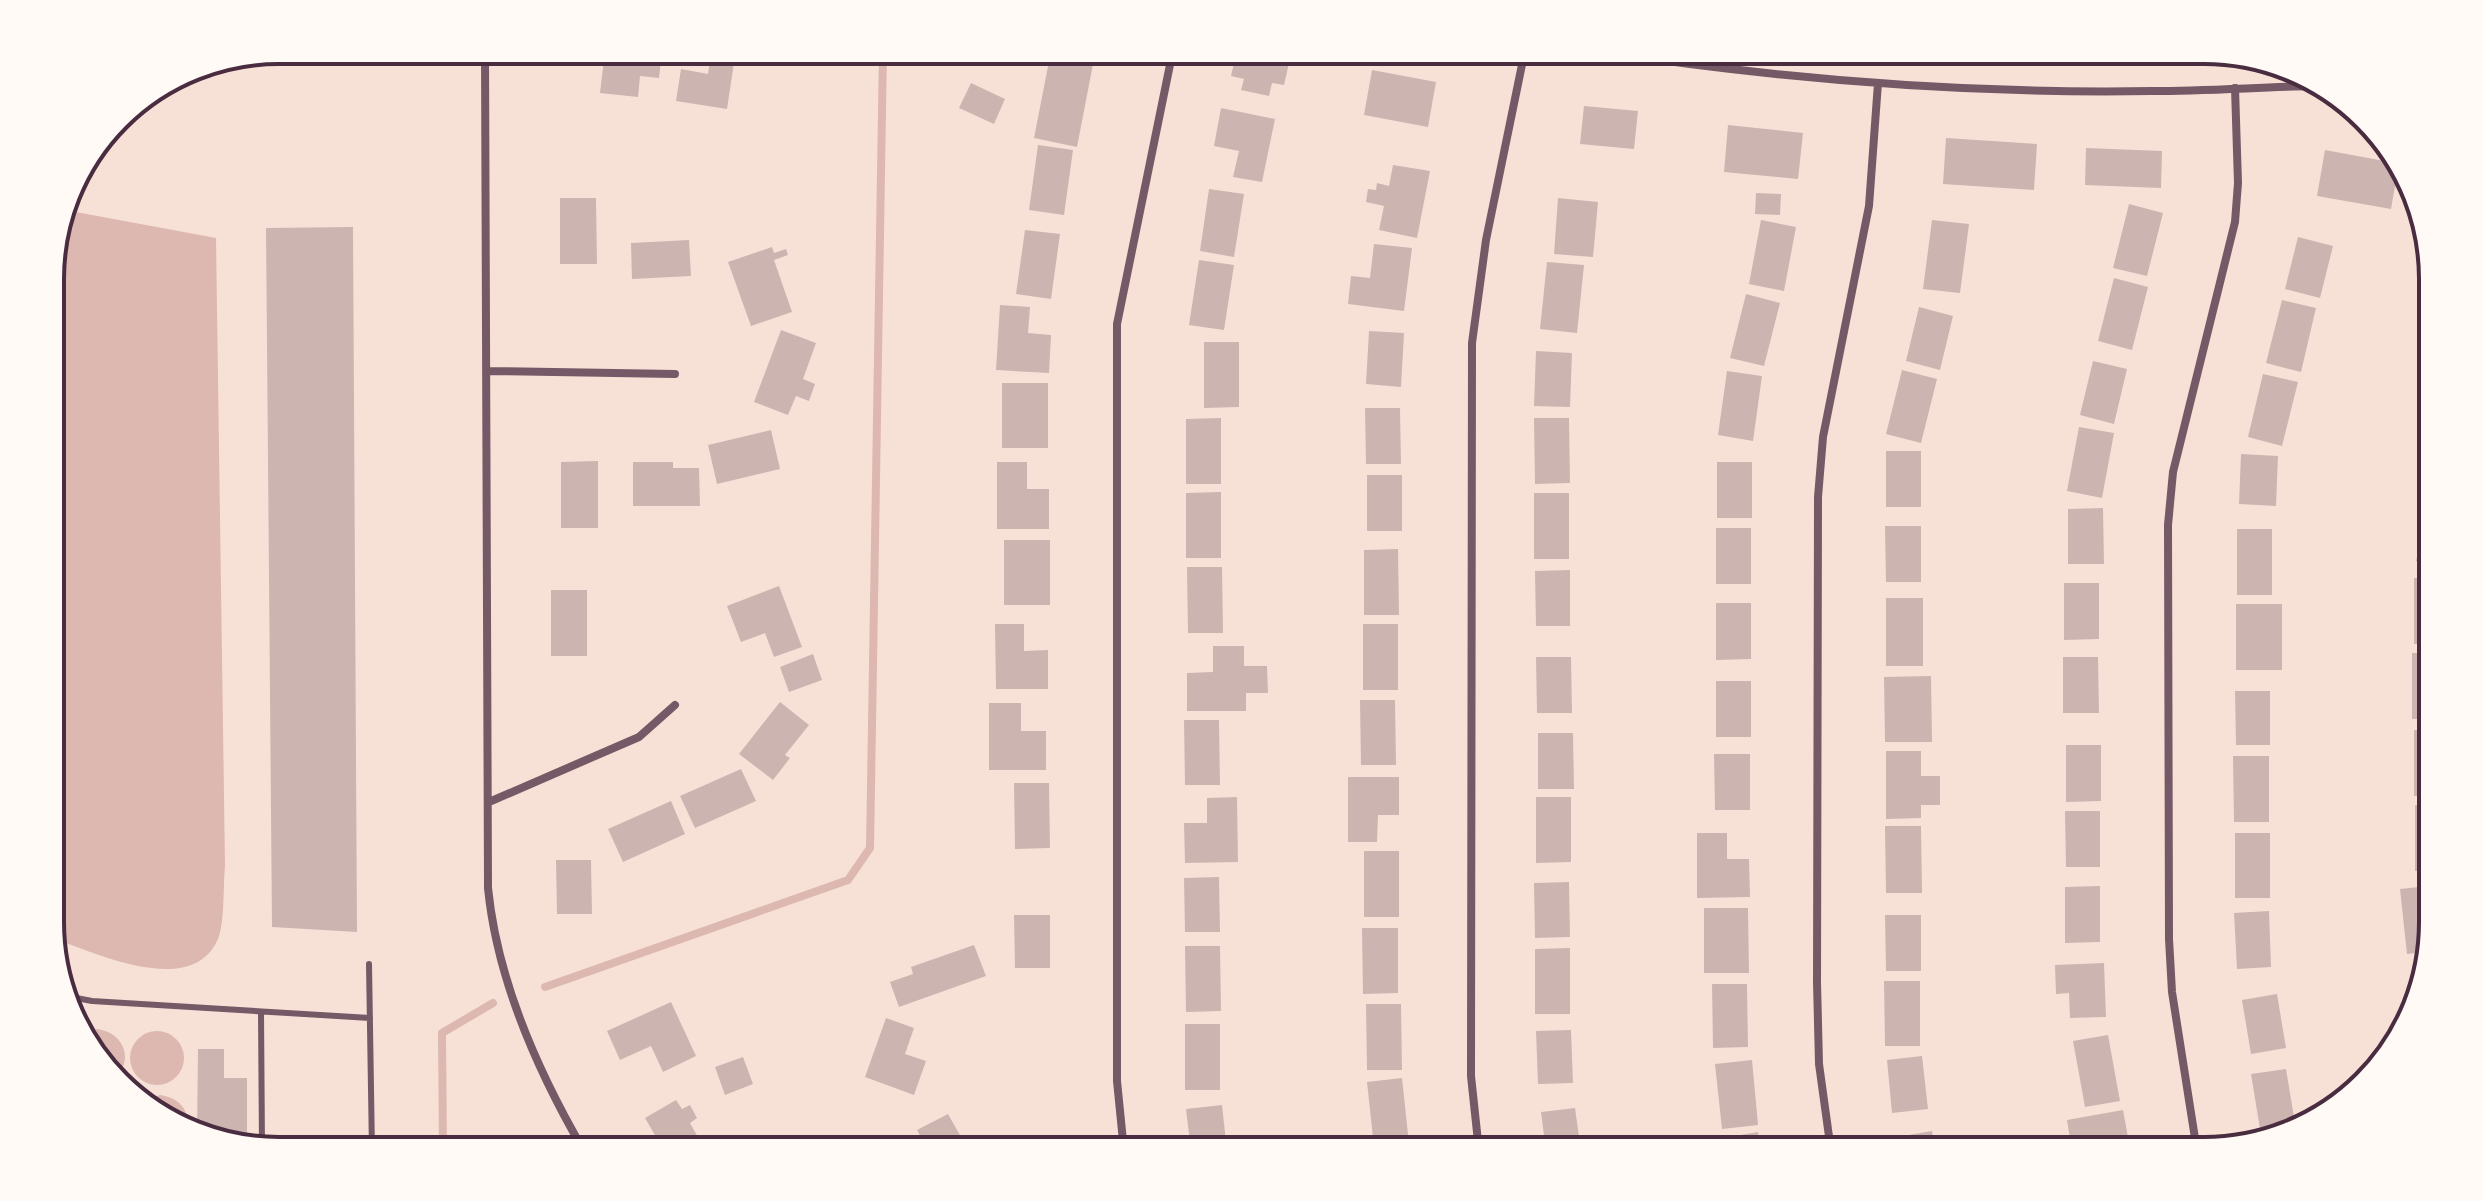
<svg xmlns="http://www.w3.org/2000/svg" width="2483" height="1201" font-family="Lato,sans-serif">
	<rect width="100%" height="100%" fill="#f7e1d7"/>
	<path fill="#dcb8b0" d="M 65,210 L 216,238 L 225,866 C 223,885 225,922 218,939 C 192,999 96,953 52,938 L 51,263 Z
		M 97,1029 C 122,1032 134,1057 117,1076 L 97,1061 L 85,1033 Z
		M130 1058a27 27 0 1 1 54 0a27 27 0 1 1-54 0Z
		M 160,1095 C 180,1098 190,1110 188,1131 L 147,1100 Z"/>
	<g fill="none" stroke-linecap="round" stroke-linejoin="round">
		<path stroke="#dcb8b0" stroke-width="8" d="M 545,987 L 848,880 L 870,848 L 883,50
			M 443,1151 L 442,1033 L 493,1003"/>
	</g>
	<path fill="#ccb4b1" d="M 605,50 L 662,50 L 659,78 L 640,76 L 638,97 L 600,93 Z
		M 1237,50 L 1292,50 L 1284,85 L 1272,83 L 1269,96 L 1241,90 L 1244,79 L 1231,76 Z
		M 1051,51 L 1094,59 L 1077,147 L 1034,138 Z
		M 711,52 L 735,56 L 727,109 L 676,101 L 681,69 L 708,74 Z
		M 1372,70 L 1436,82 L 1428,127 L 1364,115 Z
		M 971,83 L 1005,99 L 994,124 L 959,108 Z
		M 1584,106 L 1638,111 L 1634,149 L 1580,144 Z
		M 1221,108 L 1275,119 L 1262,182 L 1233,177 L 1239,151 L 1214,146 Z
		M 1728,125 L 1803,133 L 1798,179 L 1724,172 Z
		M 1946,138 L 2037,144 L 2034,190 L 1943,184 Z
		M 1038,145 L 1073,150 L 1064,215 L 1029,210 Z
		M 2086,148 L 2162,151 L 2161,188 L 2085,185 Z
		M 2325,150 L 2395,163 L 2398,169 L 2391,209 L 2317,196 Z
		M 1393,165 L 1430,171 L 1417,238 L 1379,230 L 1384,206 L 1366,202 L 1368,189 L 1376,190 L 1377,183 L 1389,186 Z
		M 1209,189 L 1244,194 L 1234,257 L 1200,251 Z
		M 1756,193 L 1781,194 L 1780,215 L 1755,214 Z
		M 560,198 L 596,198 L 597,264 L 560,264 Z
		M 1558,198 L 1598,202 L 1593,257 L 1554,254 Z
		M 2129,204 L 2163,213 L 2147,276 L 2113,268 Z
		M 1761,220 L 1796,227 L 1784,291 L 1749,284 Z
		M 1932,220 L 1969,224 L 1960,293 L 1923,289 Z
		M 353,227 L 357,932 L 272,927 L 266,228 Z
		M 1025,230 L 1060,234 L 1051,299 L 1016,294 Z
		M 2298,237 L 2333,246 L 2320,298 L 2285,289 Z
		M 689,240 L 691,276 L 632,279 L 631,243 Z
		M 1374,244 L 1412,248 L 1404,311 L 1348,304 L 1351,276 L 1370,278 Z
		M 772,247 L 774,253 L 786,249 L 788,255 L 774,260 L 792,312 L 751,326 L 728,262 Z
		M 1199,260 L 1234,265 L 1224,330 L 1189,325 Z
		M 1547,262 L 1584,265 L 1577,333 L 1540,329 Z
		M 2114,278 L 2148,287 L 2132,350 L 2098,341 Z
		M 1746,294 L 1780,303 L 1764,366 L 1730,358 Z
		M 2282,300 L 2316,308 L 2301,372 L 2266,363 Z
		M 1000,305 L 1030,307 L 1028,333 L 1051,335 L 1049,373 L 996,370 Z
		M 1919,307 L 1953,316 L 1940,370 L 1906,361 Z
		M 781,330 L 816,343 L 803,379 L 815,384 L 809,401 L 796,396 L 788,415 L 754,402 Z
		M 1369,331 L 1404,333 L 1401,387 L 1366,384 Z
		M 1204,342 L 1239,342 L 1239,407 L 1204,408 Z
		M 1536,351 L 1572,353 L 1570,407 L 1534,406 Z
		M 2093,361 L 2127,369 L 2114,424 L 2080,415 Z
		M 1902,370 L 1937,379 L 1921,443 L 1886,434 Z
		M 1727,371 L 1762,376 L 1753,441 L 1718,435 Z
		M 2263,374 L 2298,382 L 2282,446 L 2248,437 Z
		M 1002,383 L 1048,383 L 1048,448 L 1002,448 Z
		M 1365,408 L 1400,408 L 1401,464 L 1366,464 Z
		M 1221,418 L 1221,484 L 1186,484 L 1186,419 Z
		M 1534,418 L 1569,418 L 1570,483 L 1535,484 Z
		M 2079,427 L 2114,433 L 2102,498 L 2067,491 Z
		M 771,430 L 780,469 L 717,484 L 708,445 Z
		M 1886,451 L 1921,451 L 1921,507 L 1886,507 Z
		M 2241,454 L 2278,456 L 2276,506 L 2239,504 Z
		M 598,461 L 598,528 L 561,528 L 561,462 Z
		M 633,462 L 673,462 L 673,468 L 699,468 L 700,506 L 633,506 Z
		M 997,462 L 1027,462 L 1027,489 L 1049,489 L 1049,529 L 997,529 Z
		M 1717,462 L 1752,462 L 1752,518 L 1717,518 Z
		M 1367,475 L 1402,475 L 1402,531 L 1367,531 Z
		M 1221,492 L 1221,558 L 1186,558 L 1186,493 Z
		M 1534,493 L 1569,493 L 1569,559 L 1534,559 Z
		M 2431,503 L 2432,503 L 2432,565 L 2416,561 Z
		M 2103,508 L 2104,564 L 2068,564 L 2068,509 Z
		M 1885,526 L 1921,526 L 1921,582 L 1886,582 Z
		M 1716,528 L 1751,528 L 1751,584 L 1716,584 Z
		M 2237,529 L 2272,529 L 2272,595 L 2237,595 Z
		M 1004,540 L 1050,540 L 1050,605 L 1004,605 Z
		M 1398,549 L 1399,615 L 1364,615 L 1364,550 Z
		M 1187,567 L 1222,567 L 1223,633 L 1188,633 Z
		M 1570,570 L 1570,626 L 1536,626 L 1535,571 Z
		M 2414,578 L 2432,578 L 2432,644 L 2414,644 Z
		M 2064,583 L 2099,583 L 2099,639 L 2064,640 Z
		M 779,586 L 802,647 L 774,657 L 765,633 L 741,642 L 727,606 Z
		M 551,590 L 587,590 L 587,656 L 551,656 Z
		M 1886,598 L 1923,598 L 1923,666 L 1886,666 Z
		M 1716,603 L 1751,603 L 1751,659 L 1716,660 Z
		M 2236,604 L 2282,604 L 2282,670 L 2236,670 Z
		M 995,624 L 1024,624 L 1024,651 L 1048,650 L 1048,689 L 996,689 Z
		M 1363,624 L 1398,624 L 1398,690 L 1363,690 Z
		M 1213,646 L 1244,646 L 1244,666 L 1267,666 L 1268,693 L 1246,693 L 1246,711 L 1187,711 L 1187,673 L 1213,672 Z
		M 2412,653 L 2432,653 L 2432,719 L 2412,719 Z
		M 813,654 L 822,680 L 789,692 L 780,667 Z
		M 1536,657 L 1571,657 L 1572,713 L 1537,713 Z
		M 2063,657 L 2098,657 L 2099,713 L 2063,713 Z
		M 1931,676 L 1932,742 L 1885,742 L 1884,677 Z
		M 1716,681 L 1751,681 L 1751,737 L 1716,737 Z
		M 2235,691 L 2270,691 L 2270,745 L 2236,745 Z
		M 1360,700 L 1395,700 L 1396,765 L 1361,765 Z
		M 780,702 L 809,725 L 785,755 L 790,758 L 773,780 L 739,754 Z
		M 989,703 L 1021,703 L 1021,731 L 1046,731 L 1046,770 L 989,770 Z
		M 1184,720 L 1219,720 L 1220,785 L 1185,785 Z
		M 2414,730 L 2432,730 L 2433,796 L 2414,796 Z
		M 1538,733 L 1573,733 L 1574,789 L 1538,789 Z
		M 2066,745 L 2101,745 L 2101,801 L 2066,802 Z
		M 1886,751 L 1921,751 L 1921,776 L 1940,776 L 1940,805 L 1921,805 L 1921,818 L 1886,819 Z
		M 1714,754 L 1750,754 L 1750,810 L 1715,810 Z
		M 2233,756 L 2269,756 L 2269,822 L 2234,822 Z
		M 741,769 L 756,801 L 695,828 L 680,796 Z
		M 1348,777 L 1399,777 L 1399,815 L 1378,815 L 1377,842 L 1348,842 Z
		M 1014,783 L 1049,783 L 1050,848 L 1015,849 Z
		M 1237,797 L 1238,862 L 1185,863 L 1184,823 L 1207,823 L 1207,798 Z
		M 1536,797 L 1571,797 L 1571,862 L 1536,863 Z
		M 671,801 L 685,834 L 623,862 L 608,829 Z
		M 2415,805 L 2433,805 L 2433,871 L 2415,871 Z
		M 2065,811 L 2100,811 L 2100,867 L 2066,867 Z
		M 1885,826 L 1921,826 L 1922,893 L 1886,893 Z
		M 1697,833 L 1727,833 L 1727,859 L 1749,859 L 1750,897 L 1697,898 Z
		M 2235,833 L 2270,833 L 2270,898 L 2235,898 Z
		M 1364,851 L 1399,851 L 1399,917 L 1364,917 Z
		M 556,860 L 591,860 L 592,914 L 557,914 Z
		M 1219,877 L 1220,932 L 1185,932 L 1184,878 Z
		M 1569,882 L 1570,937 L 1535,938 L 1534,883 Z
		M 2100,886 L 2100,942 L 2065,943 L 2065,887 Z
		M 2428,886 L 2433,923 L 2427,952 L 2407,954 L 2400,889 Z
		M 1704,908 L 1748,908 L 1749,973 L 1704,973 Z
		M 2269,911 L 2271,967 L 2237,969 L 2234,913 Z
		M 1014,915 L 1050,915 L 1050,968 L 1015,968 Z
		M 1885,915 L 1921,915 L 1921,971 L 1886,971 Z
		M 1362,928 L 1398,928 L 1398,993 L 1363,994 Z
		M 974,945 L 986,976 L 899,1007 L 890,982 L 913,974 L 911,967 Z
		M 1185,946 L 1220,946 L 1221,1011 L 1186,1012 Z
		M 1570,948 L 1570,1014 L 1535,1014 L 1535,949 Z
		M 2104,963 L 2106,1017 L 2070,1018 L 2069,993 L 2056,994 L 2055,965 Z
		M 1884,981 L 1920,981 L 1920,1046 L 1885,1046 Z
		M 1712,984 L 1747,984 L 1748,1047 L 1713,1048 Z
		M 2277,994 L 2286,1048 L 2251,1054 L 2242,1000 Z
		M 671,1002 L 696,1056 L 663,1072 L 651,1046 L 620,1060 L 607,1031 Z
		M 1366,1004 L 1401,1004 L 1402,1070 L 1367,1070 Z
		M 886,1018 L 914,1028 L 905,1054 L 926,1061 L 914,1095 L 865,1077 Z
		M 1185,1024 L 1220,1024 L 1220,1090 L 1185,1090 Z
		M 1571,1030 L 1573,1083 L 1538,1084 L 1536,1031 Z
		M 2108,1035 L 2120,1101 L 2085,1107 L 2073,1041 Z
		M 198,1049 L 224,1049 L 224,1078 L 247,1078 L 247,1145 L 197,1135 Z
		M 1922,1056 L 1928,1109 L 1892,1113 L 1887,1060 Z
		M 743,1057 L 753,1084 L 725,1095 L 715,1067 Z
		M 1752,1060 L 1758,1125 L 1722,1129 L 1715,1064 Z
		M 2286,1069 L 2295,1123 L 2260,1129 L 2251,1074 Z
		M 1402,1078 L 1409,1144 L 1374,1147 L 1367,1082 Z
		M 676,1100 L 682,1109 L 690,1105 L 697,1118 L 690,1123 L 703,1146 L 695,1151 L 664,1151 L 645,1118 Z
		M 1222,1105 L 1227,1151 L 1191,1151 L 1186,1109 Z
		M 1575,1108 L 1581,1151 L 1546,1151 L 1541,1112 Z
		M 2123,1110 L 2130,1148 L 2114,1151 L 2072,1151 L 2067,1120 Z
		M 948,1114 L 969,1151 L 928,1151 L 917,1130 Z
		M 1932,1131 L 1935,1151 L 1900,1151 L 1897,1137 Z
		M 1758,1132 L 1761,1151 L 1725,1151 L 1723,1138 Z"/>
	<g fill="none" stroke-linecap="round" stroke-linejoin="round">
		<path stroke="#755966" stroke-width="6" d="M 369,964 L 372,1151
			M 71,997 L 92,1001 L 370,1018
			M 261,1012 L 262,1148"/>
		<path stroke="#755966" stroke-width="8" d="M 485,50 L 488,888 C 497,979 538,1072 584,1151
			M 1592,50 C 1777,79 1965,94 2152,91 C 2207,91 2261,87 2316,86
			M 488,371 L 675,374
			M 489,802 L 639,737 L 675,705
			M 1124,1151 L 1117,1081 L 1117,324 L 1173,50
			M 1479,1151 L 1471,1076 L 1472,343 L 1486,240 L 1525,50
			M 1831,1151 L 1819,1064 L 1817,982 L 1818,497 L 1823,437 L 1869,206 L 1878,83
			M 2197,1151 L 2172,992 L 2169,939 L 2168,525 L 2173,472 L 2235,222 L 2238,183 L 2235,88"/>
	</g>
	<path d="M0 0H2483V1201H0ZM279 64H2204A215 215 0 0 1 2419 279V922A215 215 0 0 1 2204 1137H279A215 215 0 0 1 64 922V279A215 215 0 0 1 279 64Z" fill="#fffaf5" fill-rule="evenodd"/>
	<path fill="none" stroke="#4a2c40" stroke-width="4" d="M279 64H2204A215 215 0 0 1 2419 279V922A215 215 0 0 1 2204 1137H279A215 215 0 0 1 64 922V279A215 215 0 0 1 279 64Z"/>
</svg>
